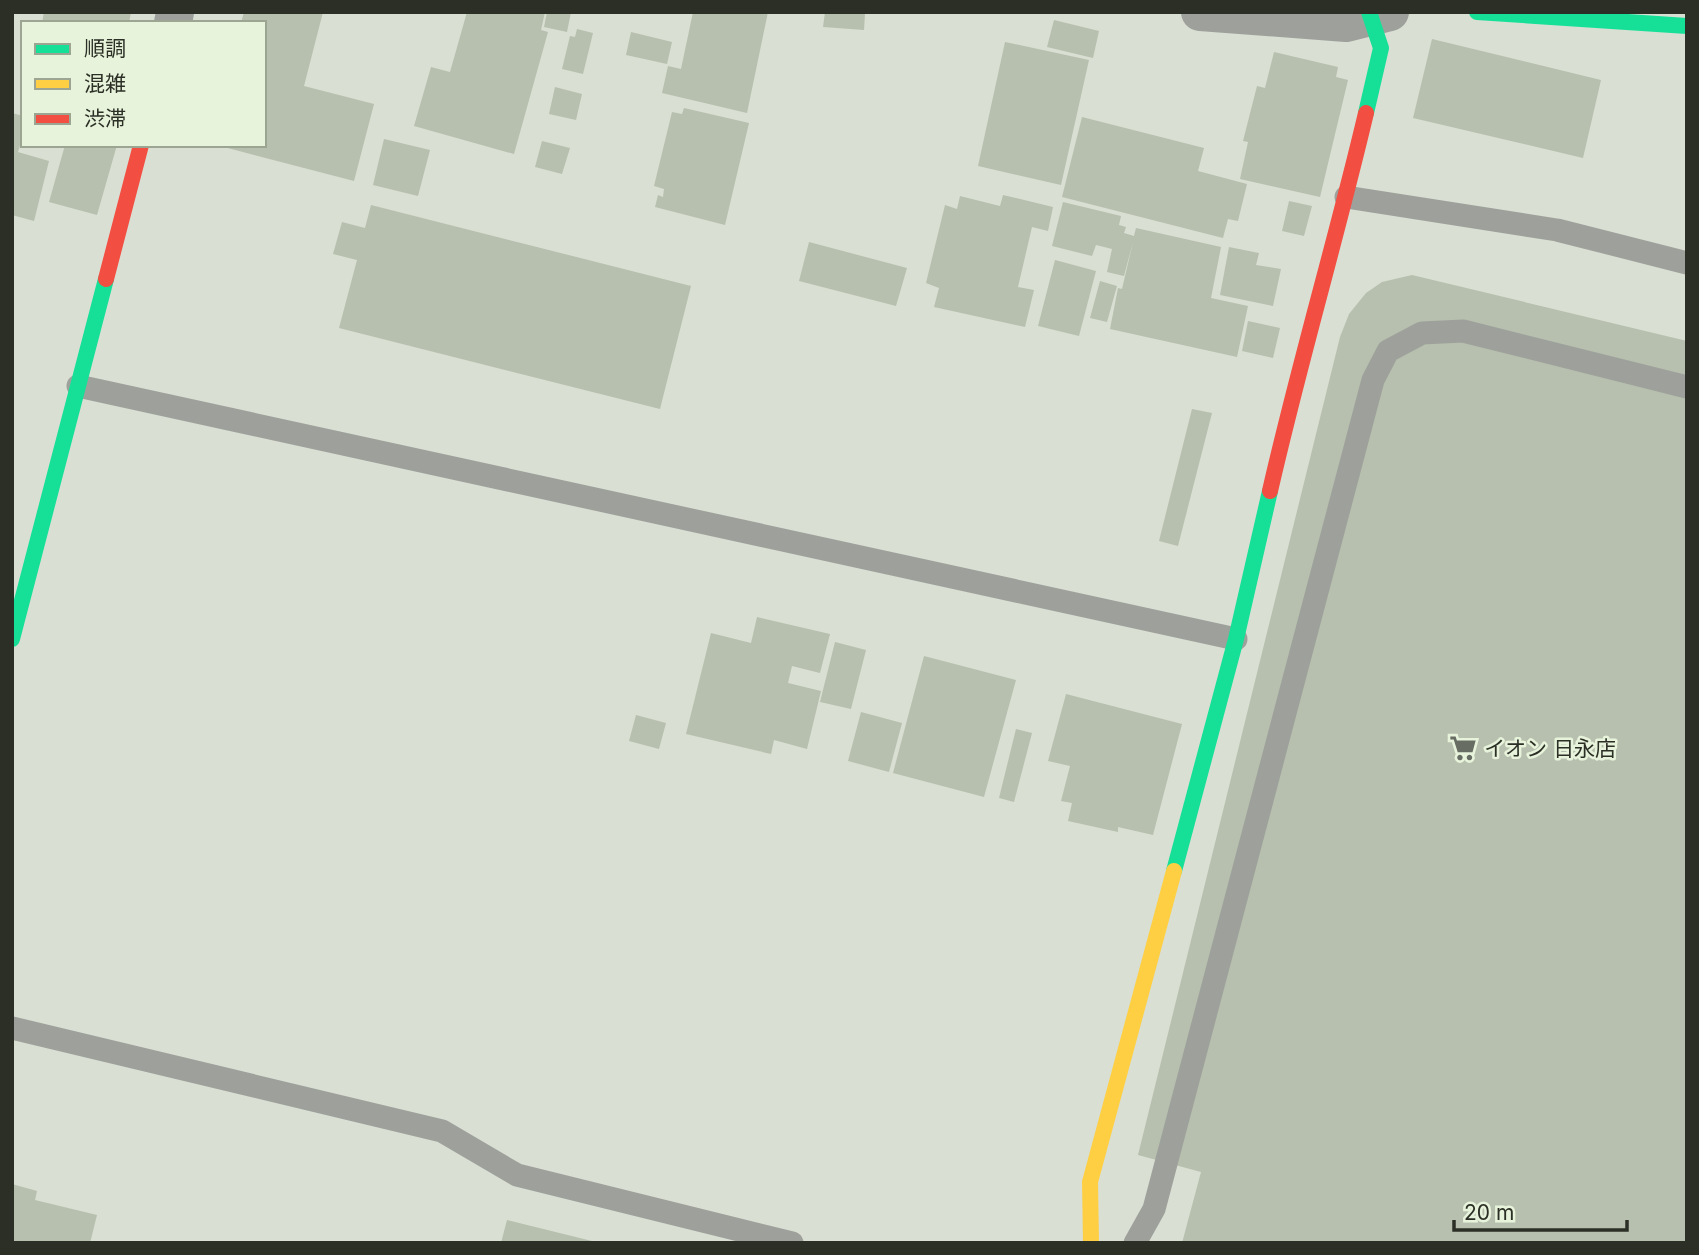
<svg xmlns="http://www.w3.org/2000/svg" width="1699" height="1255" font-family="Inter,'Noto Sans JP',sans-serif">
	<rect width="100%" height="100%" fill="#d9dfd3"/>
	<path fill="#b7c0ae" d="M 44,12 L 131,12 L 129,23 L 42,23 Z
		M 244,12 L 323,12 L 304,86 L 374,104 L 354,181 L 220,146 L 264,145 L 264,23 L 241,23 Z
		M 467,12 L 545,12 L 541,30 L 548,32 L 514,154 L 414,126 L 431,67 L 450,72 Z
		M 547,12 L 571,12 L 567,32 L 544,27 Z
		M 693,12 L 768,12 L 747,113 L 662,93 L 668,66 L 681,69 Z
		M 825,12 L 865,13 L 864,30 L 823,27 Z
		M 1054,20 L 1099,31 L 1093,58 L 1047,47 Z
		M 577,29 L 593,33 L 583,74 L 562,69 L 570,36 L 575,37 Z
		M 631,32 L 672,42 L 667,64 L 626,55 Z
		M 1432,39 L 1601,80 L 1583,158 L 1413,118 Z
		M 1005,42 L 1089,60 L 1061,185 L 978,166 Z
		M 1274,52 L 1338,67 L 1336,77 L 1348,80 L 1320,197 L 1240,179 L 1248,142 L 1243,141 L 1257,86 L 1265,88 Z
		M 555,87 L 582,94 L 576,120 L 549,114 Z
		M 684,108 L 749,123 L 725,225 L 655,207 L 658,195 L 663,197 L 664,189 L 654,186 L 672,112 L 682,114 Z
		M 12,113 L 23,116 L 23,136 L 18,152 L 49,161 L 34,221 L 12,215 Z
		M 1082,117 L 1204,148 L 1198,171 L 1247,184 L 1238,221 L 1228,219 L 1223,238 L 1062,197 Z
		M 384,139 L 430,150 L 418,196 L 373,185 Z
		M 542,141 L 570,148 L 562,174 L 535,167 Z
		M 65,145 L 117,145 L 97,215 L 49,202 Z
		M 1003,195 L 1053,207 L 1048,231 L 1032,227 L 1018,287 L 1034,290 L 1025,327 L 934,307 L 939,288 L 926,283 L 945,205 L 957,209 L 960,196 L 1000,206 Z
		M 1289,201 L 1312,206 L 1304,236 L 1282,231 Z
		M 1063,202 L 1121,216 L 1119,225 L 1126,227 L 1124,233 L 1134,236 L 1136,228 L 1221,247 L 1211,298 L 1248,306 L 1237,357 L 1110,329 L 1118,288 L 1122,289 L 1133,242 L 1124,276 L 1107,272 L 1112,249 L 1096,245 L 1092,256 L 1052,246 Z
		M 371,205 L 691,286 L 660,409 L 339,328 L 357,260 L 333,254 L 342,222 L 365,228 Z
		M 809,242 L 907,268 L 896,306 L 799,281 Z
		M 1229,247 L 1259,253 L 1256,265 L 1281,269 L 1273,306 L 1220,295 Z
		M 1055,260 L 1096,271 L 1079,336 L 1038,326 Z
		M 1412,275 L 1687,341 L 1687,1243 L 1182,1243 L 1201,1172 L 1138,1155 L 1340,337 L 1349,314 L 1366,293 L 1382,282 Z
		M 1100,281 L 1117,286 L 1107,322 L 1090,318 Z
		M 1248,321 L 1280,328 L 1273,358 L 1242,351 Z
		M 1192,409 L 1212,413 L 1178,546 L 1159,541 Z
		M 757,617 L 830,634 L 820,673 L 792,666 L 788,683 L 821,691 L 807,749 L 774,740 L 771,754 L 686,734 L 711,633 L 751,643 Z
		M 835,642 L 866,650 L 851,709 L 820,702 Z
		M 924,656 L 1016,680 L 984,797 L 893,773 Z
		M 1066,694 L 1182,724 L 1153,835 L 1118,827 L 1118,832 L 1068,821 L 1072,803 L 1061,801 L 1070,766 L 1048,761 Z
		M 861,712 L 902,723 L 889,772 L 848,761 Z
		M 636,715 L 666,723 L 659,749 L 629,741 Z
		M 1016,729 L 1032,733 L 1014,802 L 999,798 Z
		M 12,1184 L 37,1191 L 35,1200 L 97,1215 L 90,1243 L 12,1243 Z
		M 507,1220 L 596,1242 L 596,1243 L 501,1243 Z"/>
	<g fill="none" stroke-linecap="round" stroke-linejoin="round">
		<path stroke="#9ea19b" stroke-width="23" d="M 1346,197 L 1557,230 L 1687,263
			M 78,386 L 1236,639
			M 12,1028 L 442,1131 L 517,1175 L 792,1243
			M 1135,1243 L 1154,1209 L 1373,380 L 1388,351 L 1422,333 L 1463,331 L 1687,387"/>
		<path stroke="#9ea19b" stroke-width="38" d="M 1200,12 L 1346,23 L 1390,12
			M 173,23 L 175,12"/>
		<path stroke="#16e098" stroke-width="16" d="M 1477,12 L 1687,26
			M 1366,113 L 1381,48 L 1369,12
			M 12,639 L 106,279
			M 1174,871 L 1236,639 L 1270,491"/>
		<path stroke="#ffcf43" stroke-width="16" d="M 1091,1243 L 1090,1182 L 1174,871"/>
		<path stroke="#f24e42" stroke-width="16" d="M 106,279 L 141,145
			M 1270,491 C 1299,364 1336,240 1366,113"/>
	</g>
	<defs>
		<symbol id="supermarket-bare" viewBox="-9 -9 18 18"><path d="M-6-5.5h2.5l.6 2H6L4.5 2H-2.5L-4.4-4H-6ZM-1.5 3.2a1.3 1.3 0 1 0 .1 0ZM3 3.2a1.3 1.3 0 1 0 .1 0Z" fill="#686d63" stroke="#e7f3da" stroke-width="2.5" paint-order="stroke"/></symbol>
	</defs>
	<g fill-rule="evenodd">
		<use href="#supermarket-bare" x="1444" y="729" width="38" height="38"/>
	</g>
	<g text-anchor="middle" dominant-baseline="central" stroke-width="5" stroke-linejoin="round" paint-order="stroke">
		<g font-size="21" fill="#2b2f26" stroke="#e7f3da" text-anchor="start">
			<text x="1484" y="748">イオン 日永店</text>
		</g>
	</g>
	<rect width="1699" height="1255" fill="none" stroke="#2b2f26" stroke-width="28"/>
	<rect x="21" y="21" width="245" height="126" fill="#e7f3da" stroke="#9ca592" stroke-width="2"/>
	<rect x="35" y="44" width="35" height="10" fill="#16e098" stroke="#9ca592" stroke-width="2"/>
	<text x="84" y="56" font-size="21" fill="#2b2f26">順調</text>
	<rect x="35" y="79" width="35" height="10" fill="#ffcf43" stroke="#9ca592" stroke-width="2"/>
	<text x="84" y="91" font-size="21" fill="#2b2f26">混雑</text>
	<rect x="35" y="114" width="35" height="10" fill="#f24e42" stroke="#9ca592" stroke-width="2"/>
	<text x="84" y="126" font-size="21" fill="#2b2f26">渋滞</text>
	<path d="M1454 1220v10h173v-10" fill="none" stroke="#2b2f26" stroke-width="3.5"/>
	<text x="1464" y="1220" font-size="21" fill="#2b2f26" stroke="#e7f3da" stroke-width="5" paint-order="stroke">20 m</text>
</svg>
